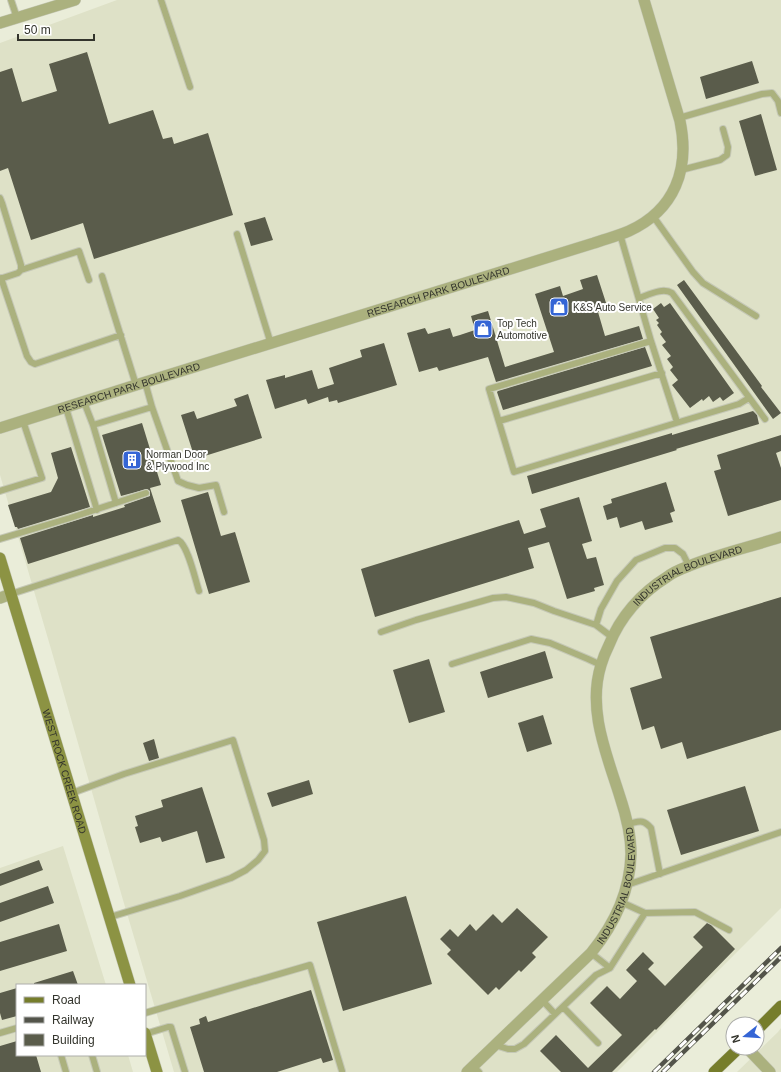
<svg xmlns="http://www.w3.org/2000/svg" width="781" height="1072" font-family="Helvetica,sans-serif">
	<rect width="100%" height="100%" fill="#eaedd9"/>
	<path fill="#dee1c7" d="M 117,0 L 781,0 L 781,908 L 617,1072 L 174,1072 L 123,900 L 51,649 L 0,475 L 0,43 Z
		M 63,846 L 106,985 L 17,985 L 17,1055 L 128,1055 L 133,1072 L 0,1072 L 0,868 Z
		M 781,1028 L 781,1072 L 737,1072 L 778,1032 Z"/>
	<path fill="#5a5c4b" d="M 87,52 L 109,124 L 153,110 L 163,139 L 172,137 L 174,144 L 208,133 L 233,215 L 94,259 L 83,223 L 31,240 L 8,168 L 0,171 L 0,72 L 12,68 L 22,102 L 57,91 L 49,64 Z
		M 752,61 L 759,83 L 706,99 L 700,77 Z
		M 761,114 L 777,170 L 755,176 L 739,121 Z
		M 265,217 L 273,240 L 251,246 L 244,223 Z
		M 597,275 L 608,309 L 598,312 L 605,336 L 639,326 L 643,339 L 496,382 L 488,357 L 439,371 L 437,367 L 419,372 L 407,333 L 425,328 L 428,334 L 450,328 L 453,337 L 460,335 L 475,330 L 471,316 L 488,311 L 505,367 L 554,352 L 535,294 L 560,286 L 563,296 L 583,289 L 580,280 Z
		M 684,280 L 762,386 L 761,387 L 781,413 L 773,419 L 677,285 Z
		M 661,303 L 664,307 L 670,303 L 734,393 L 723,401 L 720,397 L 713,402 L 709,396 L 703,401 L 702,399 L 690,408 L 672,385 L 678,380 L 670,370 L 673,367 L 667,359 L 671,356 L 662,345 L 666,342 L 660,334 L 662,332 L 657,325 L 659,323 L 656,320 L 659,318 L 653,309 Z
		M 384,343 L 397,385 L 338,403 L 337,400 L 329,402 L 328,397 L 308,404 L 306,399 L 275,409 L 266,380 L 285,375 L 285,378 L 312,370 L 318,389 L 334,384 L 329,368 L 362,357 L 360,350 Z
		M 645,347 L 652,366 L 503,410 L 497,392 L 498,391 Z
		M 248,394 L 262,438 L 195,459 L 181,415 L 194,411 L 197,419 L 237,406 L 234,399 Z
		M 753,411 L 757,415 L 759,424 L 676,449 L 677,450 L 532,494 L 527,476 L 672,433 L 672,435 Z
		M 142,423 L 161,485 L 150,488 L 161,522 L 28,564 L 20,538 L 93,515 L 93,517 L 125,507 L 124,505 L 147,497 L 150,496 L 150,491 L 147,489 L 121,496 L 102,435 Z
		M 781,435 L 781,451 L 776,453 L 781,468 L 781,500 L 728,516 L 714,471 L 721,469 L 717,455 Z
		M 71,447 L 90,507 L 18,529 L 17,527 L 15,527 L 8,505 L 51,492 L 58,478 L 51,453 Z
		M 666,482 L 675,511 L 670,513 L 673,522 L 645,530 L 642,521 L 620,528 L 617,517 L 607,520 L 603,506 L 612,503 L 611,499 Z
		M 208,492 L 221,536 L 235,532 L 250,582 L 209,594 L 181,500 Z
		M 579,497 L 592,541 L 582,544 L 587,559 L 596,557 L 604,585 L 594,588 L 595,591 L 567,599 L 549,542 L 528,548 L 534,568 L 375,617 L 361,569 L 519,520 L 524,534 L 546,527 L 540,509 Z
		M 781,597 L 781,730 L 687,759 L 682,742 L 661,749 L 654,726 L 642,730 L 630,688 L 662,678 L 650,637 Z
		M 545,651 L 553,678 L 488,698 L 480,672 Z
		M 429,659 L 445,712 L 409,723 L 393,670 Z
		M 543,715 L 552,744 L 527,752 L 518,723 Z
		M 154,739 L 159,758 L 149,761 L 143,743 Z
		M 309,780 L 313,794 L 272,807 L 267,793 Z
		M 745,786 L 759,831 L 681,855 L 667,810 Z
		M 202,787 L 225,858 L 206,863 L 197,831 L 162,842 L 160,837 L 140,843 L 135,827 L 138,826 L 135,816 L 163,807 L 161,800 Z
		M 39,860 L 43,870 L 0,886 L 0,874 Z
		M 48,886 L 54,903 L 0,922 L 0,903 Z
		M 406,896 L 432,984 L 343,1011 L 317,922 Z
		M 517,908 L 548,937 L 532,953 L 536,957 L 521,972 L 519,970 L 499,990 L 496,987 L 488,995 L 447,954 L 451,950 L 440,939 L 450,929 L 458,937 L 470,924 L 476,931 L 493,914 L 502,923 Z
		M 707,923 L 711,925 L 735,949 L 656,1030 L 655,1029 L 612,1072 L 561,1072 L 540,1051 L 556,1035 L 588,1068 L 622,1035 L 590,1003 L 607,986 L 620,999 L 637,981 L 626,970 L 643,952 L 654,963 L 648,969 L 665,986 L 703,947 L 693,937 Z
		M 59,924 L 67,951 L 0,971 L 0,942 Z
		M 73,971 L 78,985 L 34,985 L 34,983 Z
		M 17,988 L 17,1016 L 2,1020 L 0,1013 L 0,993 Z
		M 311,990 L 333,1060 L 323,1063 L 321,1058 L 277,1072 L 204,1072 L 190,1027 L 200,1024 L 199,1019 L 206,1016 L 208,1022 Z
		M 17,1041 L 17,1055 L 36,1055 L 41,1072 L 0,1072 L 0,1046 Z"/>
	<g fill="none" stroke-linecap="round" stroke-linejoin="round">
		<defs>
			<path id="service" d="M 11,0 L 17,18
				M 161,0 L 190,87
				M 679,118 L 762,94 L 772,93 L 778,101 L 781,113
				M 681,170 L 720,160 L 727,155 L 728,147 L 723,129
				M 0,198 L 2,203 L 21,265 L 21,270 L 18,273 L 0,279
				M 653,216 L 693,272 L 703,283 L 756,316
				M 237,234 L 271,344
				M 620,234 L 651,341 L 489,389 L 514,472 L 739,404 L 749,398
				M 21,270 L 79,251 L 89,280
				M 102,276 L 136,385
				M 1,278 L 27,356 L 31,362 L 35,364 L 121,335
				M 639,298 C 648,295 663,287 672,293 L 765,419
				M 651,341 L 677,422
				M 145,382 L 152,407
				M 84,402 L 93,425
				M 66,408 L 97,510
				M 499,421 L 662,373
				M 0,491 L 42,478 L 23,421
				M 116,503 L 93,425 L 152,407 L 178,481 L 187,485 L 199,488 L 216,485 L 224,512
				M 0,539 L 70,518 L 146,493
				M 11,594 L 178,540 C 188,545 195,579 199,591
				M 381,632 L 416,620 L 493,598 L 506,597 L 534,603 L 554,611 L 596,625
				M 612,637 L 596,625 L 601,609 L 617,581 L 636,560 L 665,548 L 675,548 L 683,554 L 689,566
				M 452,664 L 531,639 L 550,643 L 588,659 L 601,665
				M 72,793 L 124,774 L 233,740 L 264,840 L 265,851 L 258,860 L 246,870 L 231,878 L 180,896 L 110,917
				M 627,824 C 639,822 642,818 651,828 L 660,874
				M 627,885 L 781,832
				M 621,902 L 645,913 L 695,912 L 729,930
				M 591,953 L 610,968 L 645,913
				M 542,1000 L 555,1014
				M 563,1007 L 598,1043
				M 145,1013 L 310,965 L 342,1071
				M 0,1033 L 17,1028
				M 145,1034 L 168,1027 L 171,1027 L 185,1072
				M 495,1045 L 508,1049 L 515,1049 L 524,1044 L 596,975 L 610,968
				M 61,1055 L 66,1072
				M 92,1055 L 97,1072
				M 473,1066 L 479,1072"/>
			<g id="minor">
				<path id="s1" d="M 0,428 L 136,385 L 594,243 C 605,239 618,236 629,231 C 675,210 690,169 680,121 L 644,0"/>
				<path d="M 0,598 L 11,594"/>
				<path d="M 747,1048 L 770,1072"/>
				<path id="s2" d="M 467,1072 L 591,953 C 614,925 630,891 631,854 C 631,835 626,815 620,797 C 607,755 587,710 601,665 C 603,658 606,651 609,645 C 620,617 641,593 667,577 C 673,572 681,569 689,566 C 718,554 750,547 781,537"/>
			</g>
			<path id="tertiary" d="M 0,23 L 75,0"/>
			<g id="secondary">
				<path id="s3" d="M 0,558 L 130,985"/>
				<path d="M 145,1033 L 157,1072"/>
			</g>
			<path id="primary" d="M 757,1030 L 781,1006
				M 714,1072 L 739,1048"/>
		</defs>
		<use href="#service" stroke="#c5c8b6" stroke-width="8"/>
		<use href="#minor" stroke="#c5c8b6" stroke-width="12"/>
		<use href="#tertiary" stroke="#c5c8b6" stroke-width="12"/>
		<use href="#secondary" stroke="#c5c8b6" stroke-width="12"/>
		<use href="#primary" stroke="#c5c8b6" stroke-width="12"/>
		<use href="#service" stroke="#abb17e" stroke-width="6"/>
		<use href="#minor" stroke="#abb17e" stroke-width="11"/>
		<use href="#tertiary" stroke="#abb17e" stroke-width="11"/>
		<use href="#secondary" stroke="#8c9343" stroke-width="11"/>
		<use href="#primary" stroke="#767d2b" stroke-width="11"/>
		<defs>
			<path id="rail" d="M 654,1072 L 781,948
				M 663,1072 L 781,957"/>
		</defs>
		<use href="#rail" stroke="#53544a" stroke-width="4.5"/>
		<use href="#rail" stroke="#fff" stroke-width="3" stroke-dasharray="9" stroke-linecap="butt"/>
	</g>
	<defs>
		<symbol id="shop-square" viewBox="-11 -11 22 22"><rect x="-9" y="-9" width="18" height="18" rx="4" fill="#3565d5" stroke="#fff"/><path d="M-5-2.5h2.3a2.7 3.5 0 0 1 5.4 0H5L5.5 6h-11ZM-1.5-2.5h3a1.5 2.3 0 0 0-3 0Z" fill="#fff"/></symbol>
		<symbol id="building-square" viewBox="-11 -11 22 22"><rect x="-9" y="-9" width="18" height="18" rx="4" fill="#3565d5" stroke="#fff"/><path d="M-4-6H4V6H1V3H-1V6H-4ZM-2.5-4.3h1.7v1.8h-1.7ZM.8-4.3h1.7v1.8H.8ZM-2.5-1h1.7V.8h-1.7ZM.8-1h1.7V.8H.8Z" fill="#fff"/></symbol>
	</defs>
	<g fill-rule="evenodd">
		<use href="#shop-square" x="548" y="296" width="22" height="22"/>
		<use href="#shop-square" x="472" y="318" width="22" height="22"/>
		<use href="#building-square" x="121" y="449" width="22" height="22"/>
	</g>
	<g text-anchor="middle" dominant-baseline="central" stroke-width="4" stroke-linejoin="round" paint-order="stroke">
		<g font-size="10" fill="#33342c" stroke="#fff">
			<text stroke="none"><textPath href="#s1" startOffset="459">RESEARCH PARK BOULEVARD</textPath></text>
			<text stroke="none"><textPath href="#s1" startOffset="135">RESEARCH PARK BOULEVARD</textPath></text>
			<text stroke="none"><textPath href="#s2" startOffset="606">INDUSTRIAL BOULEVARD</textPath></text>
			<text stroke="none"><textPath href="#s3" startOffset="223">WEST ROCK CREEK ROAD</textPath></text>
			<text stroke="none"><textPath href="#s2" startOffset="246">INDUSTRIAL BOULEVARD</textPath></text>
		</g>
		<g font-size="10" fill="#33342c" stroke="#fff" text-anchor="start">
			<text x="573" y="307">K&amp;S Auto Service</text>
			<text x="497" y="323">Top Tech<tspan x="497" dy="12">Automotive</tspan></text>
			<text x="146" y="454">Norman Door<tspan x="146" dy="12">&amp; Plywood Inc</tspan></text>
		</g>
	</g>
	<rect x="16" y="984" width="130" height="72" fill="#ffffff" stroke="#adaeab"/>
	<rect x="24" y="997" width="20" height="6" fill="#767d2b" stroke="#adaeab"/>
	<text x="52" y="1004" font-size="12" fill="#33342c">Road</text>
	<rect x="24" y="1017" width="20" height="6" fill="#53544a" stroke="#adaeab"/>
	<text x="52" y="1024" font-size="12" fill="#33342c">Railway</text>
	<rect x="24" y="1034" width="20" height="12" fill="#5a5c4b" stroke="#adaeab"/>
	<text x="52" y="1044" font-size="12" fill="#33342c">Building</text>
	<g transform="translate(745 1036) rotate(253)"><circle r="19" fill="#ffffff" stroke="#adaeab"/>
	<path d="M0-3L7 15L0 10L-7 15Z" fill="#3565d5"/>
	<text y="-6" font-size="11" font-weight="bold" text-anchor="middle" fill="#33342c">N</text>
	</g>
	<path d="M18 34v6h76v-6" fill="none" stroke="#33342c" stroke-width="2"/>
	<text x="24" y="34" font-size="12" fill="#33342c" stroke="#ffffff" stroke-width="3" paint-order="stroke">50 m</text>
</svg>
